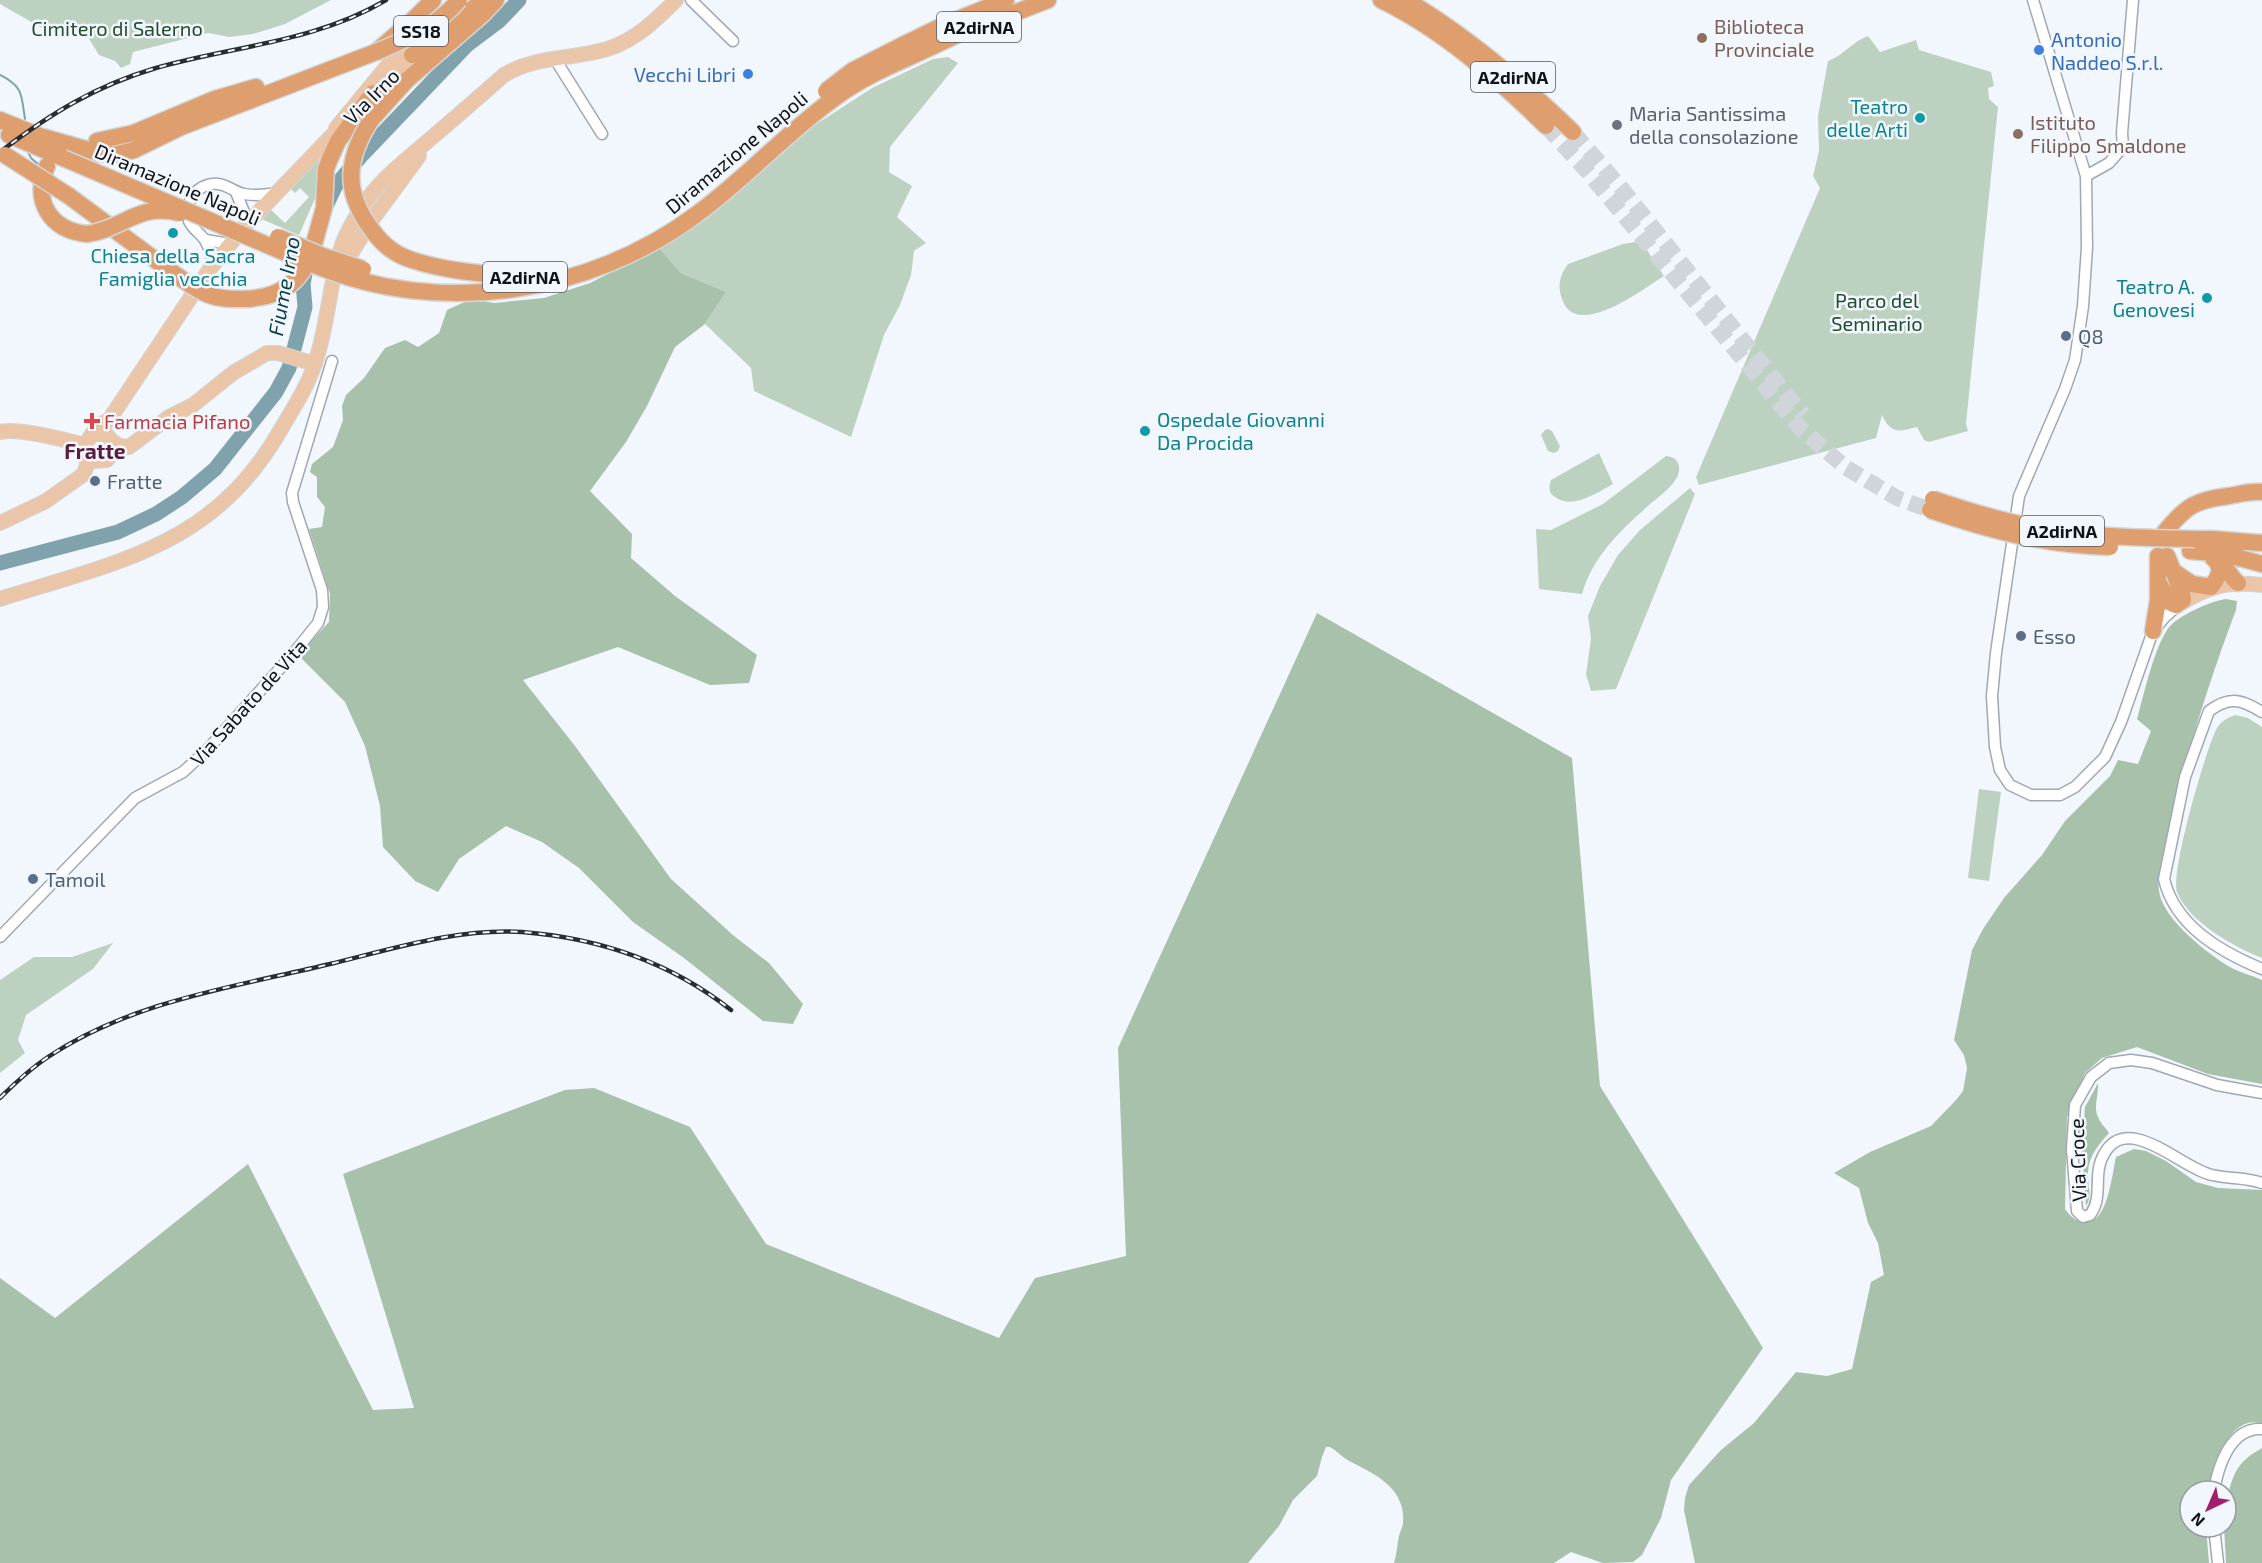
<svg xmlns="http://www.w3.org/2000/svg" width="2262" height="1563" font-family="'Exo 2',sans-serif">
	<rect width="100%" height="100%" fill="#f2f7fd"/>
	<path fill="#bdd1c0" d="M 0,0 L 331,0 L 285,24 L 253,34 L 229,37 L 208,33 L 133,52 L 130,64 L 121,68 L 115,61 L 99,55 L 88,37 L 40,27 L 0,4 Z
		M 1868,36 L 1880,52 L 1916,40 L 1919,50 L 1991,72 L 1994,86 L 1988,88 L 1989,99 L 1998,107 L 1966,424 L 1968,431 L 1929,442 L 1924,440 L 1917,427 C 1898,432 1891,434 1882,415 L 1876,438 L 1699,485 L 1696,477 L 1820,188 L 1813,176 L 1819,151 L 1818,116 L 1828,61 C 1844,55 1852,42 1868,36 Z
		M 948,57 L 958,63 L 890,147 L 889,172 L 912,186 L 897,217 L 926,243 L 914,251 L 911,275 L 900,305 L 884,335 L 851,437 L 754,391 L 751,368 L 705,324 L 726,292 L 681,273 L 659,248 L 708,218 L 815,125 L 872,88 L 933,59 Z
		M 315,160 L 322,161 L 320,187 L 299,235 L 259,218 L 269,208 L 285,223 L 309,197 L 300,188 L 295,193 L 289,187 Z
		M 1641,241 L 1664,276 C 1643,289 1576,341 1562,299 C 1557,286 1560,275 1568,264 L 1623,244 Z
		M 1548,429 L 1552,431 L 1560,446 L 1558,451 L 1554,453 L 1548,451 L 1541,435 L 1545,430 Z
		M 1599,453 L 1613,484 C 1597,493 1572,510 1555,497 C 1548,493 1549,487 1551,480 Z
		M 1666,456 C 1680,457 1682,469 1676,479 C 1670,489 1657,498 1649,505 C 1620,531 1593,556 1582,594 L 1539,589 L 1536,529 L 1551,530 L 1603,504 Z
		M 1690,488 L 1695,494 L 1616,689 L 1591,691 L 1586,674 L 1591,639 L 1588,616 L 1600,586 L 1618,555 L 1640,530 Z
		M 2235,715 L 2248,718 L 2262,727 L 2262,958 C 2234,947 2189,922 2177,892 C 2170,873 2206,748 2217,728 C 2221,721 2228,718 2235,715 Z
		M 1979,789 L 2001,792 L 1989,881 L 1968,878 Z
		M 113,943 L 93,969 L 26,1015 L 18,1040 L 25,1053 L 0,1073 L 0,980 L 34,957 L 72,957 Z"/>
	<path fill="#a7c1ab" d="M 659,248 L 681,273 L 726,292 L 705,324 L 675,347 L 647,406 L 626,442 L 590,491 L 632,534 L 631,558 L 675,596 L 757,655 L 749,683 L 710,685 L 618,647 L 523,680 L 575,746 L 671,879 L 734,936 L 769,963 L 803,1004 L 793,1024 L 763,1021 L 684,958 L 633,922 L 579,868 L 542,842 L 506,826 L 459,859 L 438,892 L 415,881 L 383,847 L 380,806 L 365,746 L 345,702 L 298,655 L 329,622 L 330,594 L 309,529 L 322,527 L 325,507 L 317,497 L 317,477 L 310,472 L 312,464 L 333,447 L 343,420 L 342,406 L 346,395 L 364,378 L 385,348 L 405,340 L 418,347 L 439,333 L 447,310 L 471,299 L 494,303 L 544,298 L 590,283 Z
		M 2226,599 L 2237,601 L 2236,610 C 2208,684 2184,760 2168,837 C 2163,856 2154,879 2161,899 C 2171,925 2206,952 2228,966 C 2238,972 2251,975 2262,980 L 2262,1084 L 2208,1074 L 2137,1047 L 2102,1058 L 2085,1073 L 2067,1117 L 2065,1209 C 2071,1217 2077,1223 2088,1222 C 2108,1220 2112,1174 2116,1157 L 2134,1149 L 2146,1151 L 2166,1161 L 2196,1182 L 2218,1188 L 2262,1190 L 2262,1423 C 2258,1423 2252,1422 2248,1423 C 2222,1431 2214,1469 2208,1491 L 2190,1491 L 2190,1527 L 2206,1527 L 2209,1563 L 1695,1563 L 1684,1510 L 1685,1498 L 1689,1485 L 1721,1450 L 1754,1423 L 1796,1372 L 1827,1376 L 1852,1369 L 1871,1282 L 1884,1275 L 1878,1243 L 1868,1223 L 1859,1188 L 1834,1173 L 1870,1152 L 1931,1126 L 1956,1100 L 1963,1091 L 1967,1068 L 1964,1055 L 1954,1040 L 1972,950 L 1983,929 L 2004,898 L 2042,855 L 2065,821 L 2110,776 L 2118,760 L 2138,764 L 2151,731 L 2137,719 C 2144,695 2155,642 2171,625 C 2182,614 2211,601 2226,599 Z
		M 1317,613 L 1572,758 L 1600,1086 L 1763,1348 L 1671,1480 L 1661,1518 L 1642,1555 L 1633,1562 L 1603,1563 L 1571,1552 L 1554,1563 L 1394,1563 C 1397,1554 1397,1545 1399,1536 C 1400,1531 1403,1527 1403,1523 C 1406,1488 1375,1474 1349,1461 C 1342,1457 1337,1451 1330,1447 L 1326,1447 L 1322,1457 L 1317,1476 L 1293,1500 L 1279,1526 L 1248,1563 L 0,1563 L 0,1278 L 55,1318 L 248,1164 L 373,1410 L 414,1408 L 343,1174 L 565,1090 L 594,1088 L 690,1127 L 766,1244 L 999,1338 L 1035,1278 L 1126,1256 L 1118,1048 Z
		M 2098,1083 C 2099,1094 2093,1107 2098,1117 C 2100,1123 2106,1128 2109,1133 C 2098,1145 2089,1156 2088,1172 C 2087,1184 2093,1196 2086,1206 L 2082,1149 L 2085,1107 Z
		M 2262,1448 L 2262,1563 L 2226,1563 L 2224,1527 L 2226,1527 C 2226,1505 2228,1474 2246,1459 C 2250,1455 2257,1451 2262,1448 Z"/>
	<g fill="none" stroke-linecap="round" stroke-linejoin="round">
		<path stroke="#80a2ad" stroke-width="2" d="M 0,75 C 24,87 21,95 25,119
			M 28,152 L 31,158 L 39,165"/>
		<path stroke="#80a2ad" stroke-width="15" d="M 324,210 L 336,185 L 361,156 L 467,45 L 499,21 L 519,0
			M 0,563 L 118,532 L 156,514 L 182,497 L 215,469 L 276,392 L 289,368 L 305,307 L 303,284 L 307,263"/>
		<path stroke="#d0d5da" stroke-width="16" stroke-dasharray="16 8" stroke-linecap="butt" d="M 1546,126 L 1587,171 L 1799,427 L 1845,467 L 1897,498 L 1930,510
			M 1573,132 L 1622,189 L 1803,415"/>
		<defs>
			<path id="minor" d="M 691,0 L 733,41
				M 2033,0 L 2086,176 L 2087,247 L 2083,306 L 2075,360 L 2065,389 L 2019,496 L 1996,653 L 1992,696 L 1995,747 L 2000,770 L 2010,785 L 2031,795 L 2060,795 L 2075,787 L 2105,757 L 2121,722 L 2153,631 L 2164,618 L 2178,605
				M 555,59 L 602,134
				M 2086,176 L 2109,163 L 2123,147 L 2122,133 L 2133,0
				M 236,192 L 244,212 L 245,226
				M 206,240 L 230,244
				M 214,265 C 212,257 210,249 206,242 C 202,234 193,230 189,221 C 183,202 198,182 218,184 C 228,185 234,192 244,194 C 255,196 265,195 276,193
				M 2262,712 C 2241,699 2229,696 2209,711 L 2185,777 L 2164,879 C 2175,926 2221,952 2262,969
				M 0,937 L 135,798 L 183,772 L 207,750 L 293,654 L 318,623 L 323,607 L 322,590 L 293,502 L 292,493 L 332,361
				M 2262,1093 L 2217,1085 L 2152,1063 L 2131,1060 L 2109,1063 L 2091,1077 L 2075,1105 L 2072,1149 L 2077,1211 L 2083,1217 L 2090,1215 C 2104,1197 2092,1174 2104,1154 C 2128,1111 2182,1169 2212,1175 C 2229,1179 2246,1177 2262,1183
				M 2214,1491 C 2218,1467 2230,1427 2262,1429
				M 2214,1527 L 2218,1563"/>
			<path id="major" d="M 367,99 L 419,47
				M 336,128 L 412,36
				M 340,271 L 372,220 L 419,156
				M 0,432 C 18,427 65,440 85,445
				M 101,433 L 103,423 L 109,420 L 209,270 L 245,226 L 343,124
				M 112,441 L 120,446 L 129,447 L 169,417 L 193,405 L 233,373 L 267,353 L 278,353 L 315,364
				M 0,523 L 46,501 L 84,474 L 87,465 L 85,445 L 92,434 L 106,434 L 112,441 L 112,453 L 107,460 L 95,461 L 86,453
				M 0,599 C 123,560 216,546 284,424 C 296,404 308,385 315,363 C 328,326 329,285 341,248 C 345,234 354,220 362,207 C 379,180 405,161 429,140 C 454,119 479,97 504,75 C 531,58 564,59 595,52 C 629,46 652,24 676,0
				M 2178,605 C 2209,586 2226,581 2262,585"/>
			<path id="highway" d="M 1381,0 C 1443,30 1497,78 1546,126
				M 1406,0 C 1467,36 1522,83 1573,132
				M 905,44 L 946,24 L 1006,0
				M 412,55 L 484,0
				M 912,56 L 957,35 L 1048,0
				M 0,120 L 52,141
				M 371,120 L 407,80 L 483,14 L 496,0
				M 9,135 L 63,158
				M 43,137 L 99,153 L 114,155 L 134,150 L 181,127 L 376,52 L 415,18 L 433,0
				M 97,141 L 134,133 L 215,99 L 256,87
				M 47,166 C 32,201 50,230 87,234
				M 69,196 L 173,273
				M 314,244 L 324,208 L 326,169 L 329,161 L 338,141 L 373,93
				M 2164,533 C 2186,506 2195,500 2229,496 C 2240,494 2251,491 2262,492
				M 2195,539 L 2212,539 L 2262,543
				M 2190,551 L 2225,554 L 2262,564
				M 2218,560 C 2227,566 2229,576 2238,583
				M 2173,571 L 2192,584 L 2211,587 C 2219,577 2224,567 2213,558
				M 2158,582 L 2171,603 L 2176,605 L 2183,600 L 2182,593 L 2167,556
				M 2153,631 L 2158,600 L 2158,556"/>
		</defs>
		<use href="#minor" stroke="#a1a8b1" stroke-width="13"/>
		<use href="#major" stroke="#d4d5d5" stroke-width="16"/>
		<use href="#highway" stroke="#d4d5d5" stroke-width="19"/>
		<use href="#minor" stroke="#fff" stroke-width="10"/>
		<use href="#major" stroke="#ebc5a8" stroke-width="14"/>
		<use href="#highway" stroke="#de9e6e" stroke-width="16"/>
		<defs>
			<path id="rail" d="M 0,152 C 50,114 95,86 156,68 C 233,46 316,42 386,0
				M 0,1098 C 15,1083 30,1069 48,1057 C 132,1001 234,987 330,964 C 392,949 457,928 522,932 C 599,938 670,962 731,1010"/>
		</defs>
		<use href="#rail" stroke="#292c30" stroke-width="4.5"/>
		<use href="#rail" stroke="#f2f7fd" stroke-width="2" stroke-dasharray="7" stroke-linecap="butt"/>
		<defs>
			<path id="highway-bridge" d="M 376,52 C 407,39 437,26 459,0
				M 826,91 L 852,71 L 905,44
				M 371,120 C 346,159 343,192 372,230 C 382,244 395,255 412,260 C 448,272 487,274 526,277
				M 5,155 L 69,196
				M 63,158 L 314,265 C 439,317 589,295 697,214 C 746,178 787,132 836,97 C 859,80 885,68 912,56
				M 87,234 C 124,229 138,202 180,213
				M 278,237 L 323,256 L 363,269
				M 173,273 C 185,281 196,290 209,295 C 219,299 230,299 241,299 C 275,299 301,286 311,252
				M 1933,499 C 1968,511 2004,522 2040,528 C 2091,537 2143,538 2195,539
				M 1930,510 C 1991,531 2046,545 2110,547"/>
		</defs>
		<use href="#highway-bridge" stroke="#d4d5d5" stroke-width="19" stroke-linecap="butt"/>
		<use href="#highway-bridge" stroke="#de9e6e" stroke-width="16"/>
	</g>
	<g fill="#8d6e63" stroke="#f2f7fd" stroke-width="2">
		<circle cx="1702" cy="38" r="6"/>
		<circle cx="2018" cy="134" r="6"/>
	</g>
	<g fill="#3f7fe0" stroke="#f2f7fd" stroke-width="2">
		<circle cx="2039" cy="50" r="6"/>
		<circle cx="748" cy="74" r="6"/>
	</g>
	<g fill="#0f9aa8" stroke="#f2f7fd" stroke-width="2">
		<circle cx="1920" cy="118" r="6"/>
		<circle cx="173" cy="233" r="6"/>
		<circle cx="2207" cy="298" r="6"/>
		<circle cx="1145" cy="431" r="6"/>
	</g>
	<circle fill="#6b7280" stroke="#f2f7fd" stroke-width="2" cx="1617" cy="125" r="6"/>
	<g fill="#5c6f8a" stroke="#f2f7fd" stroke-width="2">
		<circle cx="2066" cy="336" r="6"/>
		<circle cx="95" cy="481" r="6"/>
		<circle cx="2021" cy="636" r="6"/>
		<circle cx="33" cy="879" r="6"/>
	</g>
	<path fill="#e0444e" stroke="#f2f7fd" stroke-width="2" d="M89 412h6v6h6v6h-6v6h-6v-6h-6v-6h6z"/>
	<g text-anchor="middle" dominant-baseline="central" stroke-width="5" stroke-linejoin="round" paint-order="stroke">
		<g fill="#f2f7fd" stroke="#54585c" stroke-width="1.5">
			<rect x="937" y="12" width="84" height="30" rx="4.5"/>
			<rect x="394" y="16" width="54" height="30" rx="4.5"/>
			<rect x="1471" y="62" width="84" height="30" rx="4.5"/>
			<rect x="483" y="262" width="84" height="30" rx="4.5"/>
			<rect x="2020" y="516" width="84" height="30" rx="4.5"/>
		</g>
		<g font-size="18" font-weight="bold" fill="#111417">
			<text x="979" y="27">A2dirNA</text>
			<text x="421" y="31">SS18</text>
			<text x="1513" y="77">A2dirNA</text>
			<text x="525" y="277">A2dirNA</text>
			<text x="2062" y="531">A2dirNA</text>
		</g>
		<g font-size="20" fill="#785e54" stroke="#f2f7fd" text-anchor="start">
			<text x="1714" y="26">Biblioteca<tspan x="1714" dy="23">Provinciale</tspan></text>
			<text x="2030" y="122">Istituto<tspan x="2030" dy="23">Filippo Smaldone</tspan></text>
		</g>
		<g font-size="20" fill="#224c2d" stroke="#f2f7fd">
			<text x="117" y="28">Cimitero di Salerno</text>
			<text x="1877" y="300">Parco del<tspan x="1877" dy="23">Seminario</tspan></text>
		</g>
		<g font-size="20" fill="#366cbe" stroke="#f2f7fd" text-anchor="start">
			<text x="2051" y="39">Antonio<tspan x="2051" dy="23">Naddeo S.r.l.</tspan></text>
			<text x="736" y="74" text-anchor="end">Vecchi Libri</text>
		</g>
		<g font-size="20" fill="#111417" stroke="#f2f7fd">
			<text transform="translate(371 96) rotate(-45)">Via Irno</text>
			<text transform="translate(736 152) rotate(-40)">Diramazione Napoli</text>
			<text transform="translate(178 184) rotate(23)">Diramazione Napoli</text>
			<text transform="translate(248 702) rotate(-48)">Via Sabato de Vita</text>
			<text transform="translate(2077 1160) rotate(-92)">Via Croce</text>
		</g>
		<g font-size="20" fill="#0d838f" stroke="#f2f7fd" text-anchor="end">
			<text x="1908" y="106">Teatro<tspan x="1908" dy="23">delle Arti</tspan></text>
			<text x="173" y="255" text-anchor="middle">Chiesa della Sacra<tspan x="173" dy="23">Famiglia vecchia</tspan></text>
			<text x="2195" y="286">Teatro A.<tspan x="2195" dy="23">Genovesi</tspan></text>
			<text x="1157" y="419" text-anchor="start">Ospedale Giovanni<tspan x="1157" dy="23">Da Procida</tspan></text>
		</g>
		<g font-size="20" fill="#5b616d" stroke="#f2f7fd" text-anchor="start">
			<text x="1629" y="113">Maria Santissima<tspan x="1629" dy="23">della consolazione</tspan></text>
		</g>
		<g font-size="20" fill="#4e5e75" stroke="#f2f7fd" text-anchor="start">
			<text x="2078" y="336">Q8</text>
			<text x="107" y="481">Fratte</text>
			<text x="2033" y="636">Esso</text>
			<text x="45" y="879">Tamoil</text>
		</g>
		<g font-size="20" fill="#be3a42" stroke="#f2f7fd" text-anchor="start">
			<text x="104" y="421">Farmacia Pifano</text>
		</g>
		<g font-size="21" font-style="italic" fill="#083e4b" stroke="#f2f7fd">
			<text transform="translate(283 286) rotate(-80)">Fiume Irno</text>
		</g>
		<g font-size="21" font-weight="bold" fill="#5b1c3d" stroke="#f2f7fd">
			<text x="95" y="450">Fratte</text>
		</g>
	</g>
	<g transform="translate(2208 1509) rotate(224)"><circle r="28" fill="#f2f7fd" stroke="#989ca1" stroke-width="1.5"/>
	<path d="M0-4.5L10 22L0 15L-10 22Z" fill="#a31e6b"/>
	<text y="-9" font-size="16" font-weight="bold" text-anchor="middle" fill="#111417">N</text>
	</g>
</svg>
